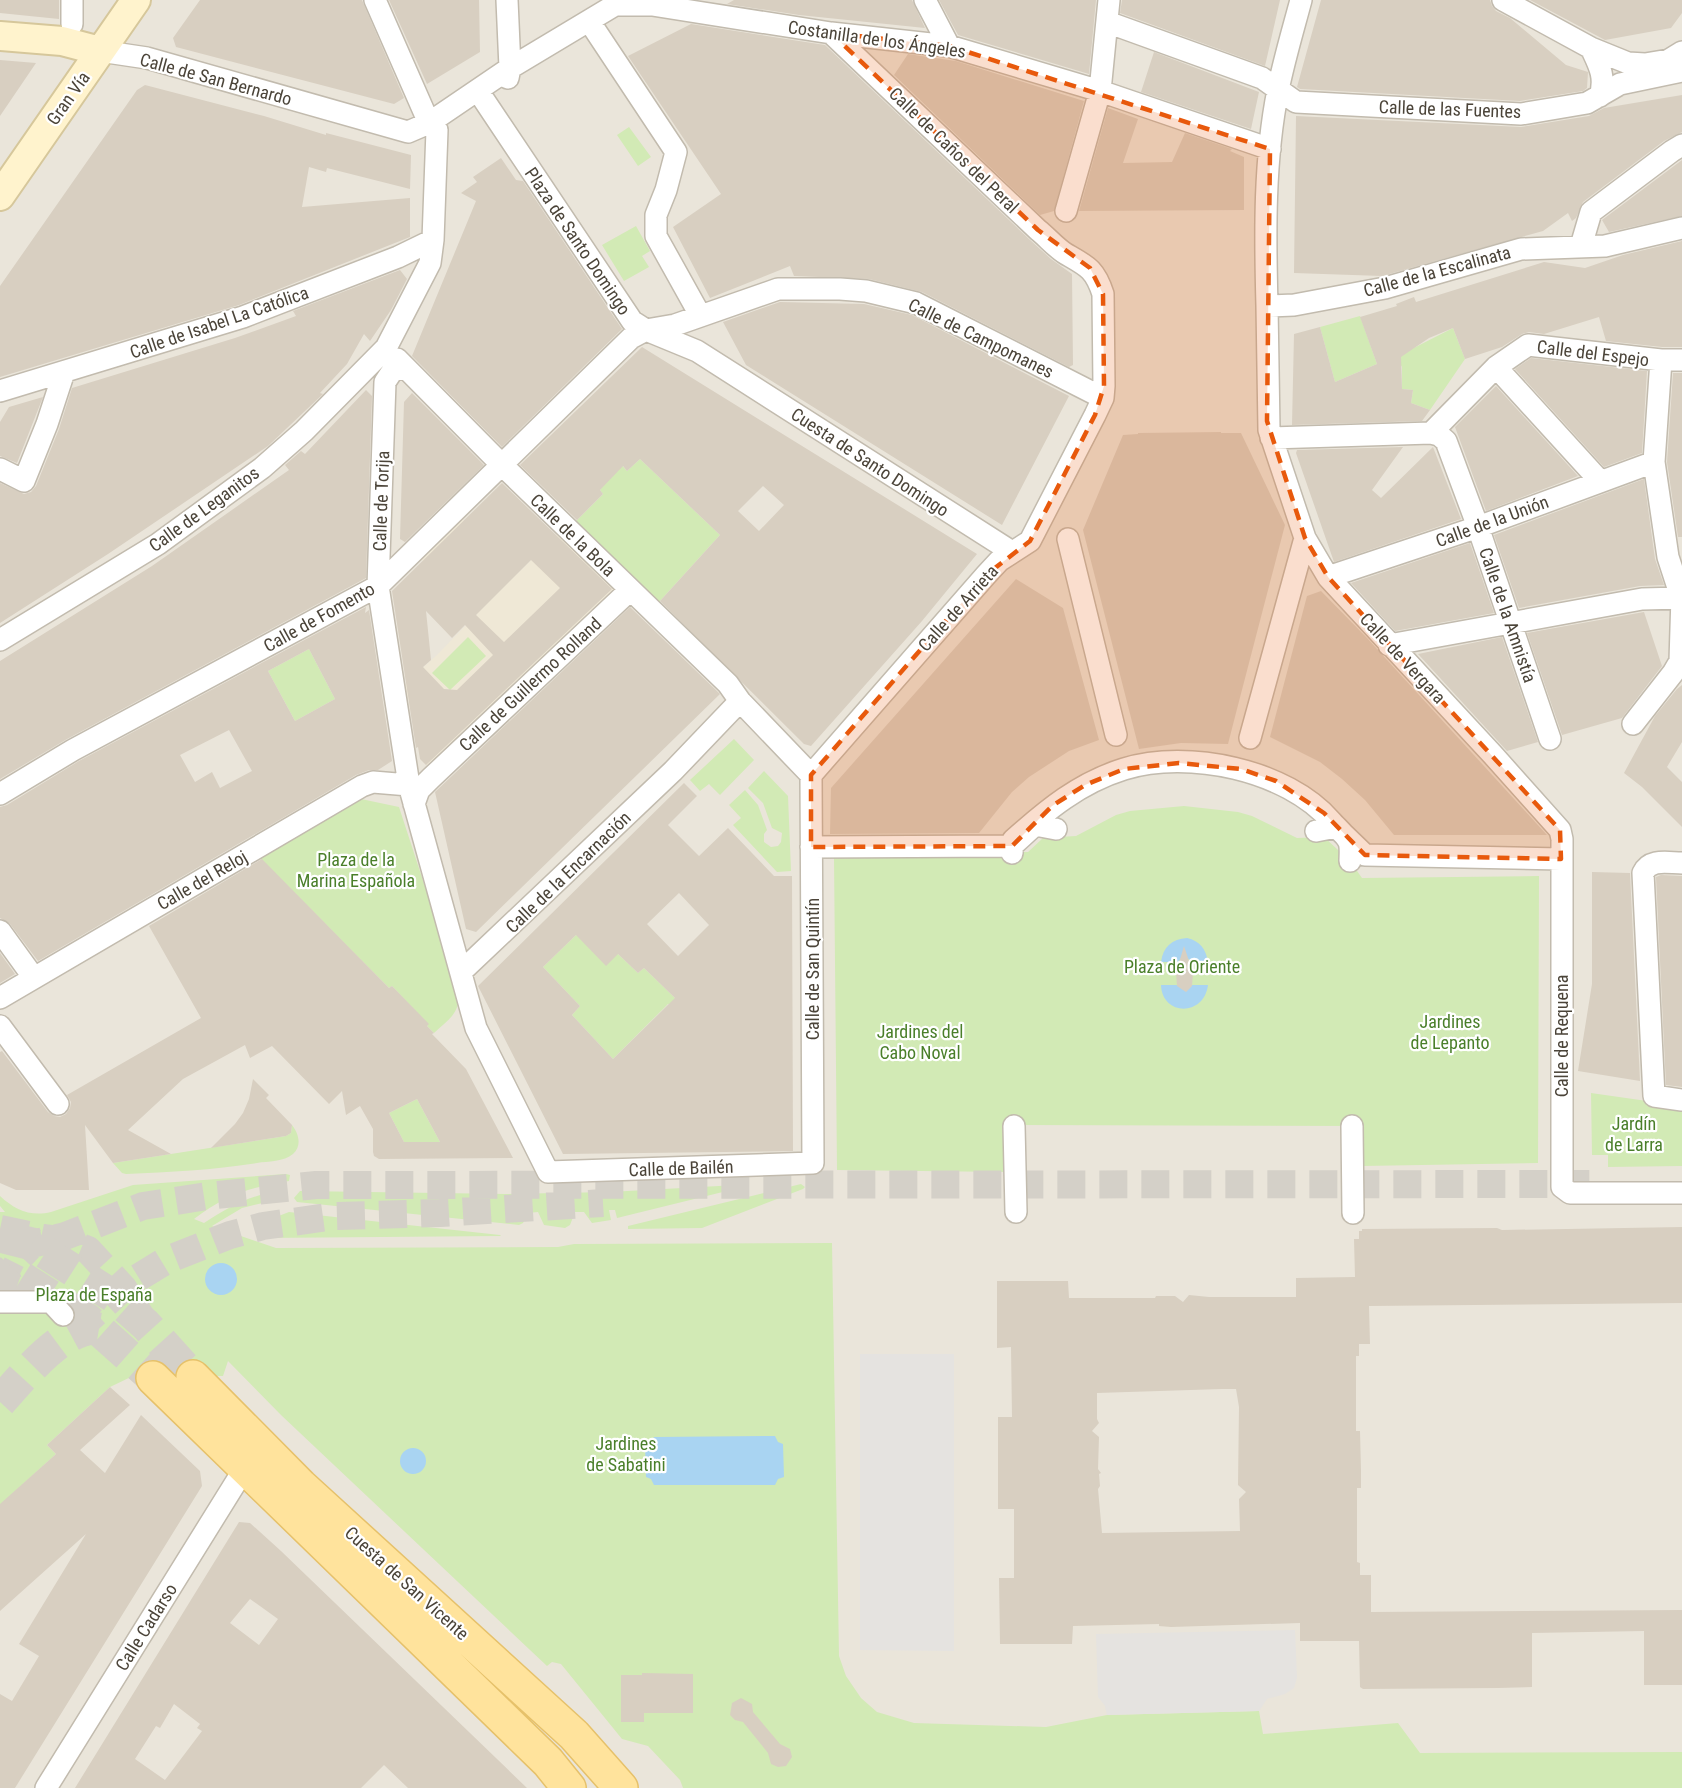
<svg xmlns="http://www.w3.org/2000/svg" width="1682" height="1788" font-family="'Roboto Condensed',sans-serif">
	<rect width="100%" height="100%" fill="#f6f3ec"/>
	<path fill="#eae5da" d="M 0,0 L 1682,0 L 1682,1788 L 0,1788 Z"/>
	<path fill="#efe8d6" d="M 462,519 L 517,574 L 559,533 L 615,588 L 436,764 L 428,766 L 421,760 L 405,684 L 437,655 L 477,614 L 421,559 Z"/>
	<path fill="#d2eab5" d="M 629,127 L 651,157 L 638,166 L 617,135 Z
		M 636,226 L 650,251 L 642,256 L 649,267 L 624,281 L 602,245 Z
		M 1360,316 L 1377,364 L 1335,382 L 1320,327 Z
		M 1453,328 L 1465,359 L 1430,410 L 1411,403 L 1413,390 L 1402,389 L 1402,367 L 1396,357 Z
		M 640,459 L 720,535 L 659,602 L 576,521 L 603,494 L 600,490 L 619,462 L 627,471 Z
		M 468,637 L 486,656 L 450,690 L 432,673 Z
		M 309,649 L 335,699 L 295,721 L 268,671 Z
		M 734,739 L 754,760 L 720,795 L 709,784 L 700,791 L 690,780 Z
		M 764,771 L 788,796 L 791,871 L 777,872 L 733,825 L 741,818 L 729,805 L 745,790 L 758,805 L 767,830 L 764,834 L 764,842 L 771,847 L 778,846 L 781,842 L 782,833 L 772,828 L 763,803 L 748,788 Z
		M 361,799 L 399,807 L 459,991 C 460,1014 449,1019 434,1033 L 427,1026 L 428,1024 L 392,986 L 389,988 L 258,856 Z
		M 1184,806 L 1238,812 L 1252,816 L 1297,838 L 1324,837 L 1350,861 L 1362,878 L 1539,876 L 1538,1163 L 1362,1166 L 1361,1126 L 1005,1125 L 1006,1172 L 837,1170 L 834,858 L 1028,852 L 1043,838 L 1076,836 L 1116,815 L 1130,811 Z
		M 576,935 L 618,954 L 638,973 L 644,968 L 676,999 L 672,1006 L 668,1004 L 613,1059 L 572,1015 L 580,1006 L 543,967 Z
		M 1591,1093 L 1682,1106 L 1682,1166 L 1608,1167 L 1608,1155 L 1592,1155 Z
		M 417,1099 L 440,1142 L 404,1142 L 389,1113 Z
		M 292,1125 C 299,1134 302,1146 293,1154 C 284,1162 268,1161 257,1163 C 213,1170 170,1172 126,1174 L 122,1173 L 113,1163 L 286,1136 L 291,1133 Z
		M 286,1174 L 290,1175 L 289,1181 C 251,1187 225,1195 194,1219 L 204,1223 C 229,1207 250,1195 280,1191 L 271,1201 L 242,1208 L 212,1226 L 276,1248 L 558,1247 L 574,1244 L 832,1243 L 839,1656 L 846,1676 L 861,1698 L 877,1712 L 914,1723 L 1046,1727 L 1107,1715 L 1259,1711 L 1263,1734 L 1398,1723 L 1420,1753 L 1682,1752 L 1682,1788 L 683,1788 L 680,1780 L 648,1746 L 622,1739 L 561,1664 L 552,1662 L 547,1666 L 281,1415 L 228,1361 L 223,1376 L 135,1375 L 110,1387 L 47,1445 L 56,1454 L 0,1505 L 0,1212 L 5,1212 L 0,1206 L 0,1196 C 15,1210 31,1217 51,1212 L 133,1185 Z
		M 801,1184 L 805,1187 L 803,1189 L 702,1228 L 628,1229 L 628,1226 Z
		M 737,1185 L 739,1188 L 617,1218 L 615,1210 L 609,1210 L 611,1220 L 592,1223 L 584,1212 L 575,1212 L 570,1225 L 565,1228 L 544,1225 L 538,1212 L 528,1213 L 523,1223 L 519,1225 L 297,1202 L 294,1198 L 300,1191 L 506,1194 L 609,1192 Z
		M 289,1212 L 500,1235 L 501,1236 L 261,1238 L 260,1233 L 276,1217 Z"/>
	<path fill="#e5e3e0" d="M 860,1354 L 954,1354 L 954,1651 L 860,1650 Z
		M 1295,1630 L 1297,1678 L 1294,1688 L 1285,1694 L 1267,1699 L 1259,1711 L 1107,1715 L 1105,1706 L 1098,1697 L 1096,1634 Z"/>
	<path fill="#a9d4f2" d="M 1187,938 C 1200,941 1206,949 1208,962 L 1192,962 L 1186,957 L 1181,958 L 1178,962 L 1161,962 C 1163,947 1172,939 1187,938 Z
		M 1161,985 L 1208,985 C 1204,1017 1162,1016 1161,985 Z
		M205 1279a16 16 0 1 1 32 0a16 16 0 1 1-32 0Z
		M 775,1436 L 778,1442 L 783,1444 L 784,1477 L 778,1479 L 775,1485 L 654,1485 L 651,1479 L 646,1477 L 645,1445 L 651,1443 L 654,1437 Z
		M400 1461a13 13 0 1 1 26 0a13 13 0 1 1-26 0Z"/>
	<path fill="#d8cfc1" fill-rule="evenodd" d="M 0,0 L 59,0 L 59,19 L 0,13 Z
		M 200,0 L 362,0 L 404,98 L 394,104 L 176,47 L 173,38 Z
		M 389,0 L 479,0 L 480,52 L 427,84 Z
		M 734,0 L 912,0 L 925,28 L 799,15 L 727,4 Z
		M 939,0 L 1096,0 L 1089,74 L 958,35 Z
		M 1122,0 L 1280,0 L 1265,66 L 1120,13 Z
		M 1321,0 L 1490,0 L 1492,6 L 1496,11 L 1510,18 L 1566,65 L 1588,72 L 1587,88 L 1583,91 L 1520,101 L 1300,89 L 1297,87 Z
		M 1530,0 L 1682,0 L 1682,13 L 1671,28 L 1605,40 Z
		M 691,24 L 825,45 L 1029,239 L 1051,259 L 1072,274 L 1073,365 L 1069,367 L 922,292 L 869,279 L 794,276 L 790,266 L 710,298 L 673,227 L 721,194 L 628,56 Z
		M 1154,52 L 1259,92 L 1251,129 L 1141,92 Z
		M 908,54 L 956,61 L 1084,101 L 1054,211 L 1040,215 L 894,75 Z
		M 0,60 L 36,63 L 0,116 Z
		M 145,85 L 264,116 L 326,135 L 326,133 L 411,155 L 410,189 L 327,168 L 326,172 L 309,167 L 302,207 L 410,198 L 410,237 L 239,305 L 0,377 L 0,286 L 137,90 Z
		M 1682,95 L 1682,132 L 1664,141 L 1583,202 L 1576,218 L 1572,221 L 1568,213 L 1543,231 L 1382,276 L 1294,273 L 1296,116 L 1521,127 L 1589,116 L 1604,108 Z
		M 1108,108 L 1138,119 L 1123,163 L 1172,162 L 1185,133 L 1232,149 L 1230,151 L 1244,157 L 1244,210 L 1079,211 Z
		M 501,158 L 516,180 L 523,181 L 622,329 L 502,447 L 412,356 L 476,201 L 461,193 L 477,182 L 473,177 Z
		M 1682,160 L 1682,216 L 1609,232 L 1602,220 Z
		M 1682,241 L 1682,347 L 1662,347 L 1606,341 L 1599,317 L 1544,334 L 1529,332 L 1522,334 L 1502,347 L 1465,359 L 1453,328 L 1429,338 L 1401,357 L 1402,389 L 1413,390 L 1411,403 L 1430,410 L 1422,421 L 1292,425 L 1294,334 L 1320,327 L 1335,382 L 1377,364 L 1360,317 L 1397,306 L 1396,304 L 1414,297 L 1416,302 L 1544,262 L 1585,268 L 1623,255 Z
		M 400,270 L 407,279 L 391,310 L 370,341 L 364,334 L 347,364 L 320,393 L 323,394 L 268,446 L 108,554 L 0,623 L 0,483 L 24,494 L 31,492 L 36,486 L 59,429 L 72,388 L 235,338 L 296,316 L 293,311 Z
		M 780,302 L 864,304 L 912,315 L 1069,396 L 1002,525 L 746,365 L 723,322 Z
		M 642,347 L 977,554 L 922,621 L 811,746 L 804,744 L 660,601 L 720,535 L 640,459 L 627,471 L 623,466 L 600,490 L 603,494 L 577,520 L 520,465 ZM 763,486 L 784,505 L 759,531 L 738,511 Z
		M 1531,358 L 1647,371 L 1642,453 L 1604,467 L 1515,369 Z
		M 1673,373 L 1682,373 L 1682,537 L 1678,537 L 1667,462 Z
		M 1496,386 L 1578,476 L 1486,511 L 1455,427 Z
		M 366,390 L 372,396 L 366,578 L 67,739 L 0,779 L 0,661 L 152,566 L 289,470 L 285,465 L 301,451 L 305,454 Z
		M 412,393 L 484,465 L 405,542 L 400,539 L 404,402 Z
		M 43,397 L 17,463 L 0,456 L 0,422 L 9,407 Z
		M 1221,432 L 1221,433 L 1241,433 L 1285,525 L 1237,709 L 1228,744 L 1181,743 L 1139,749 L 1083,530 L 1123,435 L 1138,434 L 1138,433 Z
		M 1403,447 L 1372,490 L 1381,498 L 1433,447 L 1461,519 L 1334,562 L 1296,453 L 1297,450 Z
		M 1644,479 L 1655,559 L 1664,585 L 1640,586 L 1519,608 L 1494,535 Z
		M 502,483 L 612,589 L 426,765 L 420,759 L 418,747 L 416,748 L 392,591 ZM 531,560 L 560,588 L 504,642 L 476,615 ZM 426,611 L 452,638 L 465,625 L 493,655 L 457,690 L 444,689 L 423,667 L 431,660 Z
		M 1470,543 L 1494,613 L 1395,631 L 1351,583 Z
		M 1016,579 L 1063,608 L 1099,740 L 1069,751 L 1029,777 L 1012,792 L 979,833 L 830,834 L 831,788 Z
		M 1321,591 L 1367,638 L 1547,835 L 1394,835 L 1365,800 L 1342,779 L 1320,762 L 1270,737 L 1307,596 Z
		M 366,607 L 365,613 L 369,610 L 392,761 L 378,770 L 369,770 L 356,775 L 38,961 L 10,924 L 0,918 L 0,807 L 7,805 L 79,761 ZM 309,649 L 335,699 L 295,721 L 268,671 ZM 229,730 L 252,771 L 220,788 L 212,772 L 195,782 L 180,755 Z
		M 630,607 L 720,694 L 476,932 L 466,929 L 435,792 Z
		M 1644,612 L 1662,666 L 1622,718 L 1562,735 L 1527,633 Z
		M 1502,637 L 1538,742 L 1507,751 L 1418,654 Z
		M 1682,685 L 1682,742 L 1667,767 L 1682,782 L 1682,827 L 1642,787 L 1624,773 L 1655,716 L 1677,689 Z
		M 684,783 L 697,796 L 668,825 L 699,856 L 728,828 L 774,876 L 792,876 L 793,1151 L 563,1154 L 478,986 ZM 679,893 L 709,925 L 678,956 L 647,924 ZM 576,935 L 606,966 L 618,954 L 638,973 L 644,968 L 675,998 L 613,1059 L 572,1015 L 580,1006 L 543,967 Z
		M 262,859 L 389,988 L 392,986 L 429,1024 L 427,1026 L 434,1033 L 432,1034 L 466,1069 L 513,1158 L 379,1159 L 374,1156 L 373,1152 L 373,1129 L 360,1106 L 346,1115 L 342,1091 L 329,1104 L 272,1046 L 250,1058 L 245,1045 L 183,1079 L 128,1130 L 171,1154 L 113,1163 L 85,1125 L 89,1190 L 16,1190 L 0,1183 L 0,1052 L 2,1051 L 48,1112 L 54,1116 L 60,1117 L 66,1114 L 70,1108 L 71,1102 L 67,1095 L 201,1018 L 149,926 ZM 417,1099 L 440,1142 L 404,1142 L 389,1113 Z
		M 1592,872 L 1630,873 L 1640,1081 L 1578,1071 L 1592,984 Z
		M 1661,875 L 1682,876 L 1682,1087 L 1666,1085 L 1656,877 Z
		M 1184,946 L 1193,973 L 1192,986 L 1186,992 L 1177,986 L 1176,973 Z
		M 0,953 L 15,974 L 0,983 Z
		M 253,1079 L 269,1095 L 266,1098 L 292,1125 L 291,1133 L 286,1136 L 211,1148 L 235,1124 L 243,1113 L 249,1099 Z
		M 1682,1227 L 1682,1303 L 1369,1306 L 1370,1344 L 1359,1344 L 1359,1356 L 1356,1356 L 1356,1431 L 1360,1431 L 1361,1471 L 1361,1488 L 1357,1488 L 1357,1562 L 1360,1563 L 1360,1575 L 1371,1575 L 1371,1612 L 1682,1610 L 1682,1685 L 1644,1685 L 1644,1631 L 1532,1633 L 1532,1687 L 1498,1688 L 1363,1689 L 1360,1687 L 1359,1641 L 1300,1641 L 1300,1623 L 1171,1627 L 1159,1626 L 1159,1624 L 1073,1626 L 1072,1644 L 1000,1644 L 999,1578 L 1014,1578 L 1014,1509 L 998,1509 L 998,1417 L 1012,1417 L 1011,1347 L 997,1348 L 997,1281 L 1068,1281 L 1069,1298 L 1155,1298 L 1156,1296 L 1175,1296 L 1183,1302 L 1189,1295 L 1209,1297 L 1296,1297 L 1296,1278 L 1355,1277 L 1354,1239 L 1359,1239 L 1359,1231 L 1362,1231 L 1362,1229 L 1497,1228 L 1502,1230 ZM 1222,1389 L 1236,1389 L 1239,1407 L 1238,1485 L 1246,1492 L 1239,1499 L 1240,1531 L 1102,1533 L 1098,1489 L 1100,1486 L 1099,1474 L 1101,1473 L 1098,1469 L 1099,1437 L 1092,1431 L 1099,1423 L 1097,1419 L 1097,1393 Z
		M 110,1387 L 130,1405 L 80,1450 L 105,1473 L 141,1415 L 200,1471 L 202,1486 L 15,1788 L 0,1788 L 0,1694 L 12,1701 L 39,1656 L 19,1644 L 86,1534 L 0,1611 L 0,1504 L 56,1454 L 47,1445 Z
		M 239,1522 L 250,1523 L 281,1551 L 527,1788 L 408,1788 L 384,1765 L 361,1788 L 75,1788 ZM 250,1599 L 278,1619 L 259,1645 L 230,1623 ZM 174,1704 L 200,1724 L 197,1728 L 202,1731 L 165,1780 L 135,1759 L 156,1726 L 160,1728 Z
		M 642,1673 L 693,1674 L 693,1713 L 644,1713 L 644,1722 L 621,1722 L 621,1675 L 642,1675 Z
		M 741,1698 L 752,1704 L 753,1712 L 780,1744 L 790,1749 L 792,1757 L 786,1766 L 778,1767 L 771,1764 L 768,1753 L 743,1722 L 735,1720 L 730,1715 L 732,1703 Z"/>
	<g fill="none" stroke-linecap="round" stroke-linejoin="round">
		<path stroke="#d4d0c8" stroke-width="21" stroke-dasharray="21 10" stroke-linecap="butt" d="M 0,1267 L 22,1278"/>
		<path stroke="#d4d0c8" stroke-width="28" stroke-dasharray="28 14" stroke-linecap="butt" d="M 0,1229 L 43,1238 L 66,1241 L 88,1250 L 123,1288 L 146,1325
			M 0,1292 L 8,1270 L 32,1244 L 65,1236 L 143,1206 L 207,1196 L 316,1185 L 1590,1184
			M 75,1332 L 126,1285 L 167,1260 L 230,1235 L 263,1226 L 335,1216 L 440,1213 L 603,1203"/>
		<path stroke="#d4d0c8" stroke-width="33" stroke-dasharray="33 16" stroke-linecap="butt" d="M 0,1236 L 32,1244 L 113,1296 L 146,1325 L 193,1377
			M 22,1278 L 88,1320 L 153,1378
			M 0,1402 C 21,1379 65,1323 99,1329"/>
		<defs>
			<path id="street" d="M 72,0 L 72,24
				M 375,0 L 429,123 L 437,130
				M 507,0 L 510,68 L 508,78
				M 925,0 L 949,46
				M 1503,0 L 1591,48 L 1628,63 L 1645,64 L 1669,60 L 1682,52
				M 615,5 L 652,5 L 831,33 L 949,46 L 1100,91 L 1270,149
				M 1107,22 L 1262,78 L 1296,102 L 1521,114 L 1587,103 L 1620,84 L 1682,71
				M 593,27 L 676,152 L 666,190 L 656,215 L 656,236 L 700,315
				M 1591,48 C 1599,65 1606,77 1600,96
				M 100,51 L 147,58 L 408,132 L 429,123 L 510,68 L 615,5
				M 484,100 L 632,321 L 646,330 L 697,351 L 1012,552
				M 1066,211 L 1100,91 L 1109,0
				M 1682,228 L 1605,246 L 1521,249 L 1385,288 L 1294,305 L 1267,306 L 1269,430 L 1305,538 L 1328,577 L 1493,755 L 1560,830 L 1562,839 L 1562,1187 L 1570,1193 L 1682,1193
				M 1581,246 L 1591,212 L 1672,151 L 1682,145
				M 1267,306 C 1265,234 1264,160 1278,90 C 1284,60 1293,30 1301,0
				M 397,359 L 502,465 L 728,684 L 740,701 L 811,775
				M 1661,360 L 1654,462 L 1668,557 L 1682,600
				M 1496,367 L 1600,481
				M 405,368 L 393,370 L 385,382 L 378,586 L 409,785 L 476,1028 L 548,1172 L 813,1163 L 811,775
				M 0,391 L 243,317 L 398,257 L 433,240
				M 1431,433 L 1496,367 L 1528,345 L 1661,360 L 1682,360
				M 1271,438 L 1431,433 L 1439,435 L 1446,441 L 1478,527 L 1550,739
				M 0,469 L 24,481 L 47,424 L 64,372
				M 1068,539 L 1116,735
				M 1328,577 L 1478,527 L 1654,462
				M 0,640 L 158,544 L 262,468 L 304,431 L 386,348 L 430,263 L 433,240 L 437,130
				M 1389,645 L 1642,599 L 1681,598
				M 1633,724 L 1673,673 L 1680,661 L 1682,596
				M 1250,738 L 1305,538
				M 811,775 L 986,575 L 999,561 L 1030,541 L 1095,415 L 1103,398 L 1104,386 L 1103,294 C 1095,269 1087,266 1066,254 C 1056,248 1047,237 1038,230 L 831,33
				M 0,794 L 73,750 L 378,586 L 631,338 L 646,330 L 675,325 L 778,289 L 840,289 L 866,291 L 916,303 L 1103,398
				M 414,804 L 419,790 L 431,778 L 630,590
				M 1316,831 L 1336,827 L 1365,855 L 1561,859
				M 811,847 L 1012,846 L 1035,825 L 1056,829
				M 1012,853 L 1013,840 C 1047,810 1079,783 1124,769 C 1188,749 1287,770 1331,821 C 1336,827 1346,835 1349,842 C 1351,847 1350,856 1350,861
				M 1682,863 C 1668,863 1650,858 1643,873 L 1654,1096 L 1682,1100
				M 0,931 L 34,978
				M 461,972 L 673,771 L 740,701
				M 0,998 L 362,786 L 373,782 L 409,785
				M 0,1026 L 58,1104
				M 1014,1126 L 1016,1212
				M 1352,1126 L 1353,1213
				M 0,1302 L 51,1302 L 63,1315
				M 46,1788 L 246,1466"/>
			<path id="secondary" d="M 0,36 L 62,41 L 100,51
				M 0,196 L 136,0"/>
			<path id="primary" d="M 193,1377 L 301,1486 L 574,1735 L 621,1788
				M 153,1378 L 548,1762 L 569,1788"/>
		</defs>
		<use href="#street" stroke="#c2bbae" stroke-width="24"/>
		<use href="#secondary" stroke="#d6c79b" stroke-width="32"/>
		<use href="#primary" stroke="#e6c16a" stroke-width="36"/>
		<use href="#street" stroke="#fff" stroke-width="21"/>
		<use href="#secondary" stroke="#fff3cd" stroke-width="28"/>
		<use href="#primary" stroke="#ffe39c" stroke-width="33"/>
	</g>
	<path fill="#e8590c" fill-opacity="0.2" stroke="#e8590c" stroke-width="4.5" stroke-dasharray="12 8" stroke-linejoin="round" d="M 831,33 L 949,46 L 1270,149 L 1267,421 L 1305,538 L 1328,577 L 1560,830 L 1561,859 L 1365,855 L 1324,813 L 1276,781 L 1241,769 L 1179,763 L 1124,769 L 1085,785 L 1052,806 L 1012,846 L 811,847 L 811,775 L 986,575 L 1030,541 L 1095,415 L 1104,386 L 1103,294 L 1090,268 L 1038,230 Z"/>
	<g text-anchor="middle" dominant-baseline="central" stroke-width="4.5" stroke-linejoin="round" paint-order="stroke">
		<g font-size="18" fill="#4b4439" stroke="#fff">
			<text transform="translate(877 39) rotate(8)">Costanilla de los Ángeles</text>
			<text transform="translate(216 79) rotate(15)">Calle de San Bernardo</text>
			<text transform="translate(68 98) rotate(-55)">Gran Vía</text>
			<text transform="translate(1450 109) rotate(2)">Calle de las Fuentes</text>
			<text transform="translate(954 150) rotate(44)">Calle de Caños del Peral</text>
			<text transform="translate(578 241) rotate(56)">Plaza de Santo Domingo</text>
			<text transform="translate(1437 271) rotate(-15)">Calle de la Escalinata</text>
			<text transform="translate(219 322) rotate(-19)">Calle de Isabel La Católica</text>
			<text transform="translate(981 338) rotate(26)">Calle de Campomanes</text>
			<text transform="translate(1593 353) rotate(7)">Calle del Espejo</text>
			<text transform="translate(870 462) rotate(33)">Cuesta de Santo Domingo</text>
			<text transform="translate(381 501) rotate(-88)">Calle de Torija</text>
			<text transform="translate(204 509) rotate(-36)">Calle de Leganitos</text>
			<text transform="translate(1492 521) rotate(-20)">Calle de la Unión</text>
			<text transform="translate(573 535) rotate(44)">Calle de la Bola</text>
			<text transform="translate(958 608) rotate(-48)">Calle de Arrieta</text>
			<text transform="translate(1508 615) rotate(71)">Calle de la Amnistía</text>
			<text transform="translate(319 617) rotate(-29)">Calle de Fomento</text>
			<text transform="translate(1403 658) rotate(47)">Calle de Vergara</text>
			<text transform="translate(530 684) rotate(-43)">Calle de Guillermo Rolland</text>
			<text transform="translate(568 872) rotate(-44)">Calle de la Encarnación</text>
			<text transform="translate(202 880) rotate(-30)">Calle del Reloj</text>
			<text transform="translate(812 969) rotate(-90)">Calle de San Quintín</text>
			<text transform="translate(1561 1036) rotate(-90)">Calle de Requena</text>
			<text transform="translate(681 1168) rotate(-2)">Calle de Bailén</text>
			<text transform="translate(407 1583) rotate(42)">Cuesta de San Vicente</text>
			<text transform="translate(146 1627) rotate(-58)">Calle Cadarso</text>
		</g>
		<g font-size="18" fill="#4a7f2a" stroke="#fff">
			<text x="356" y="859">Plaza de la<tspan x="356" dy="21">Marina Española</tspan></text>
			<text x="1182" y="966">Plaza de Oriente</text>
			<text x="1450" y="1021">Jardines<tspan x="1450" dy="21">de Lepanto</tspan></text>
			<text x="920" y="1031">Jardines del<tspan x="920" dy="21">Cabo Noval</tspan></text>
			<text x="1634" y="1123">Jardín<tspan x="1634" dy="21">de Larra</tspan></text>
			<text x="94" y="1294">Plaza de España</text>
			<text x="626" y="1443">Jardines<tspan x="626" dy="21">de Sabatini</tspan></text>
		</g>
	</g>
</svg>
